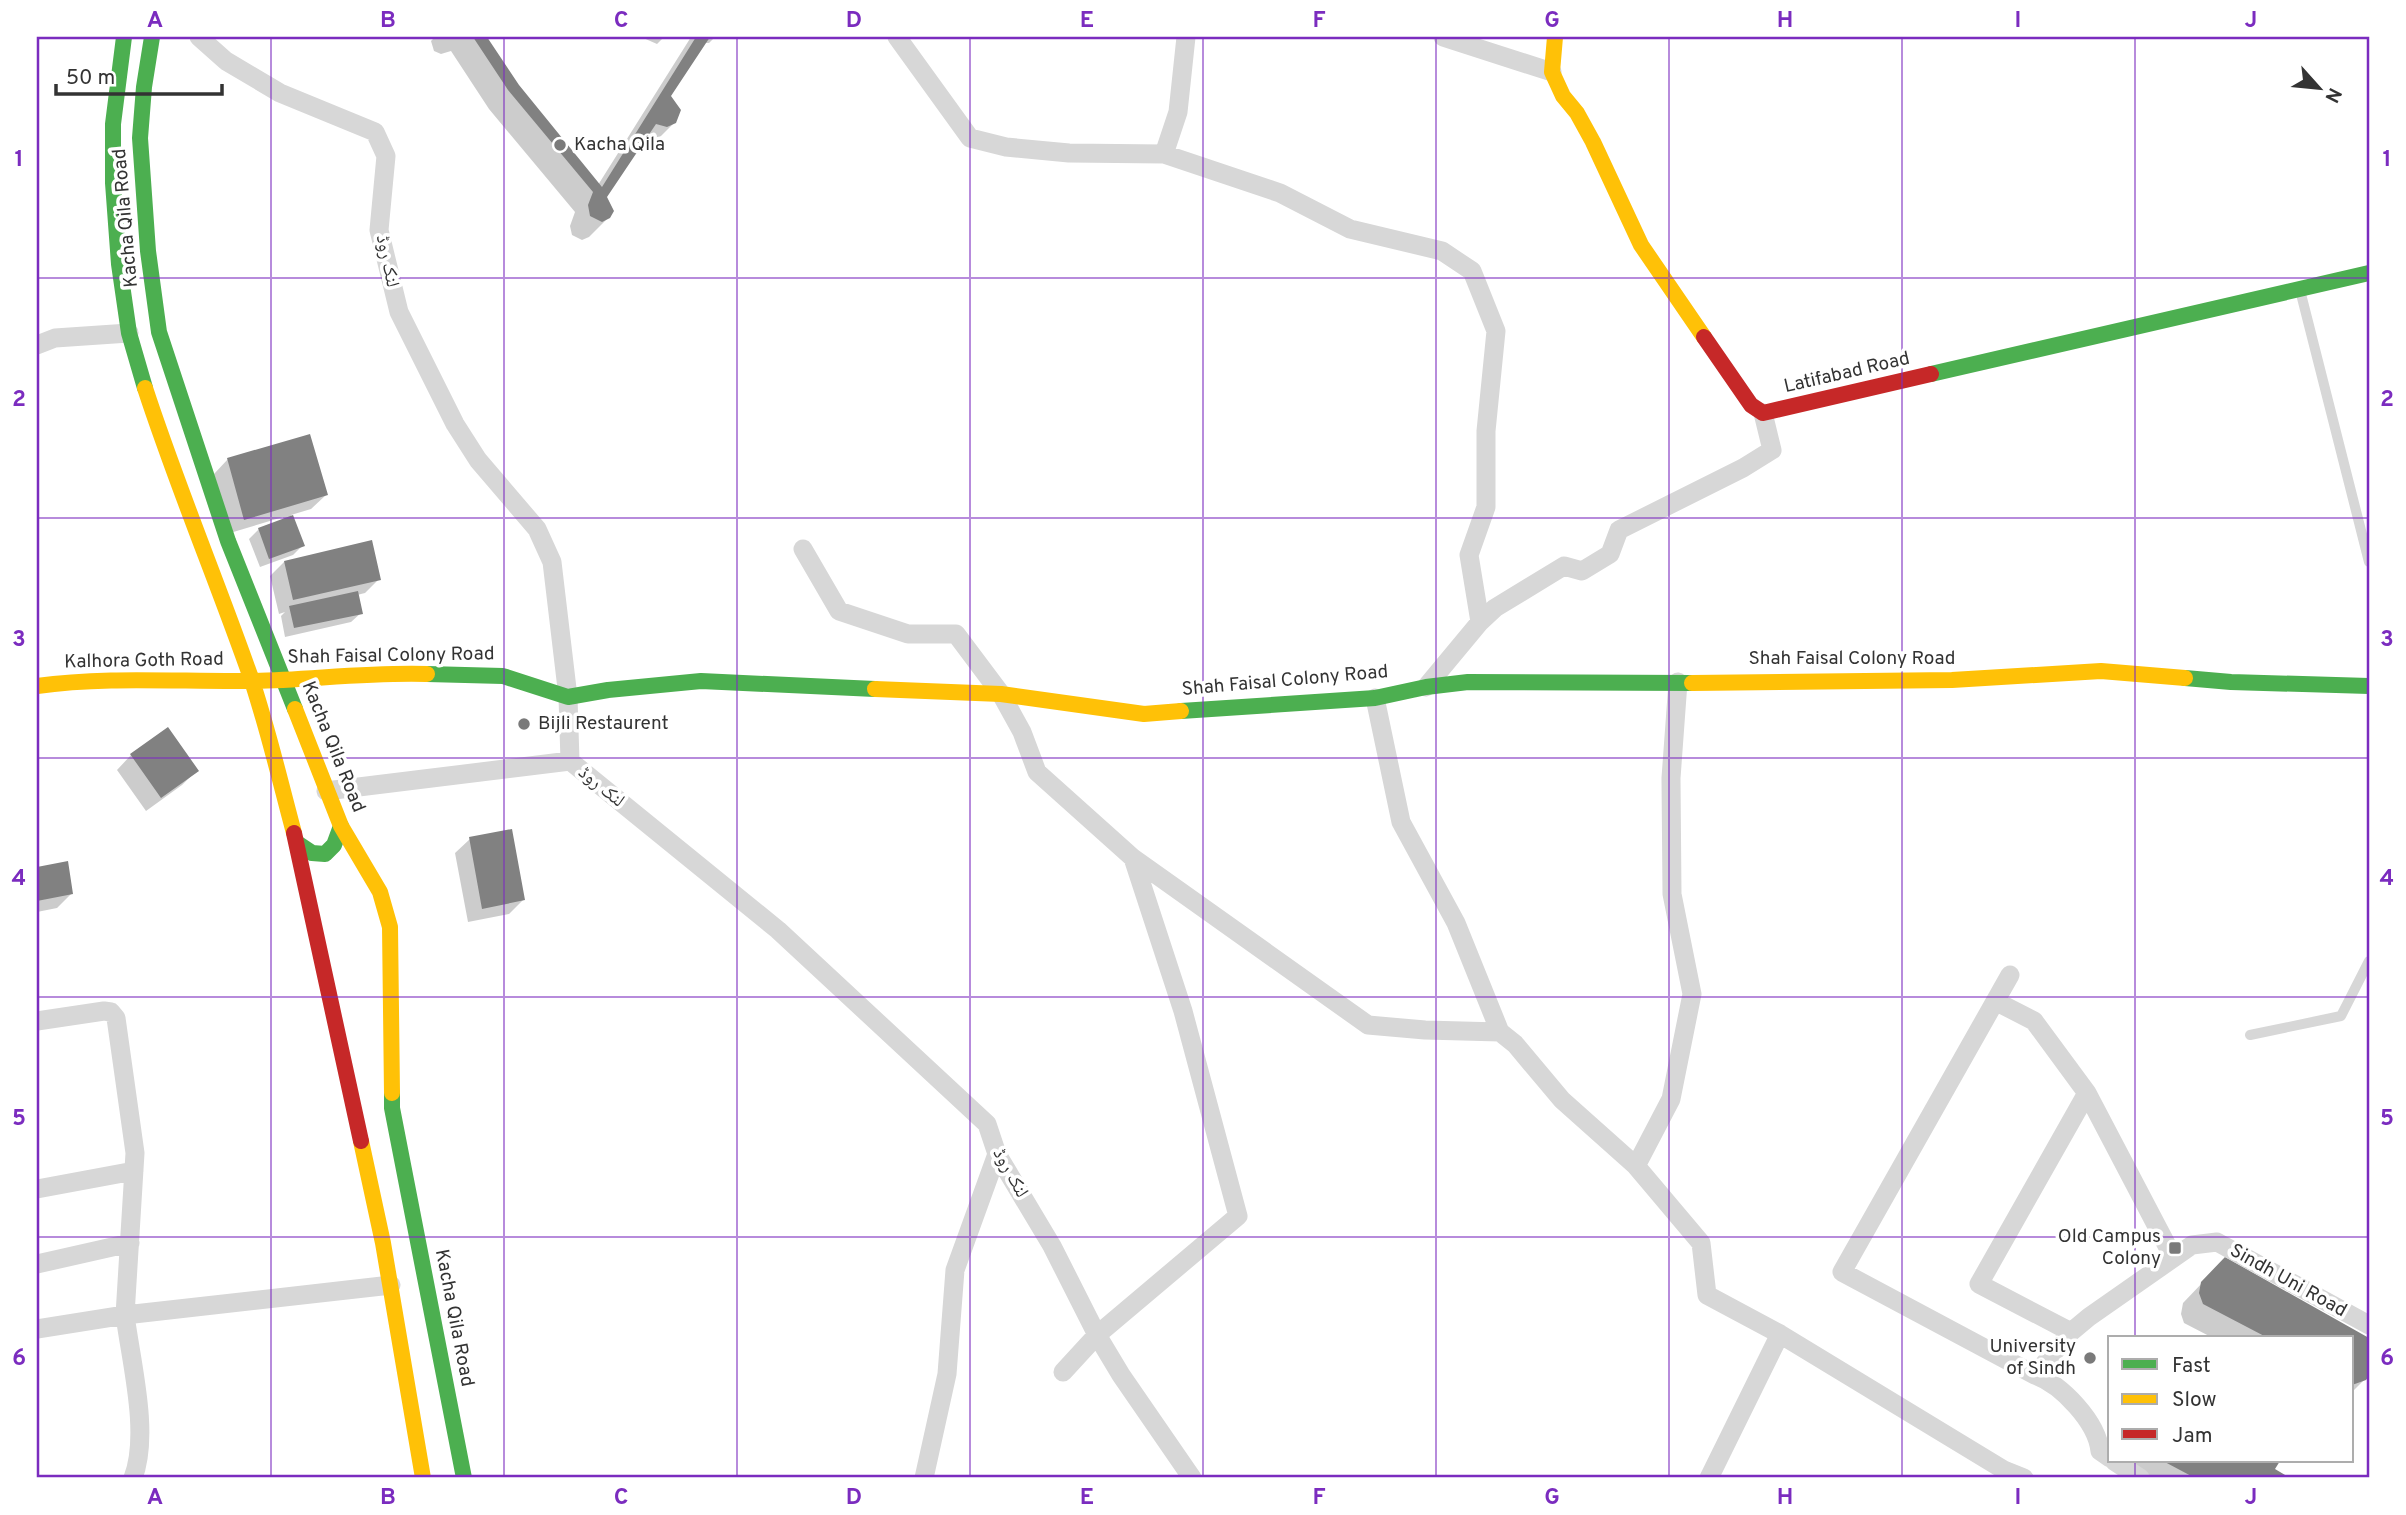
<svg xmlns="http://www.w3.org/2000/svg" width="2406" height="1515" font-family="Overpass,'Noto Naskh Arabic',sans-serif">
	<rect width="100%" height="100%" fill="#fff"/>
	<path fill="#0003" d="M 435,37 L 485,37 L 518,86 L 598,185 L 691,37 L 715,37 L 709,43 L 704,43 L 668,96 L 675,122 L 655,142 L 647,145 L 641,144 L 605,196 L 609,217 L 589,237 L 582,240 L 572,235 L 570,226 L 575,212 L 489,109 L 451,51 L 441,54 L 434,51 L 431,41 Z
		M 641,37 L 664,37 L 657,44 Z
		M 228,459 L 326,495 L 311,509 L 291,515 L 302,546 L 293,555 L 260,567 L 249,539 L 259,529 L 284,520 L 283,517 L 230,533 L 214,474 Z
		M 284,562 L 379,579 L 365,593 L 357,595 L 361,613 L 351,622 L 285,637 L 281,616 L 285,612 L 279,614 L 270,576 Z
		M 167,729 L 196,771 L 182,785 L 146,811 L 117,770 L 131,755 Z
		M 470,839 L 523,900 L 509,914 L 468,922 L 455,853 Z
		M 66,863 L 71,894 L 57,908 L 37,912 L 37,869 Z
		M 2225,1259 L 2369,1340 L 2369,1373 L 2365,1379 L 2352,1392 L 2352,1338 L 2213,1338 L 2184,1323 L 2181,1314 L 2183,1303 Z
		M 2110,1438 L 2110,1461 L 2278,1461 L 2272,1470 L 2287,1478 L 2141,1478 L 2109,1461 L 2106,1453 Z"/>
	<path fill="#818181" d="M 473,37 L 487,37 L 519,85 L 602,187 L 696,37 L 710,37 L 671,96 L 681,110 L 676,123 L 667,127 L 656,124 L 607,197 L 614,211 L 610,218 L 602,222 L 590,216 L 588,205 L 593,192 L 508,90 Z
		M 310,434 L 328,495 L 244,520 L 227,458 Z
		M 293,515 L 305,546 L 269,559 L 258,528 Z
		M 372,540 L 381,580 L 293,600 L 284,561 Z
		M 358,591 L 363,614 L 294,628 L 289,606 Z
		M 168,727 L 199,771 L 161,798 L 130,754 Z
		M 512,829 L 525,900 L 482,909 L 469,837 Z
		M 68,861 L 73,894 L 37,901 L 37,867 Z
		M 2225,1257 L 2369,1338 L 2369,1376 L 2366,1380 L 2352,1385 L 2352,1338 L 2268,1338 L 2203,1304 L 2199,1293 L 2201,1282 Z
		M 2163,1461 L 2280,1461 L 2275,1469 L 2290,1478 L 2195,1478 Z"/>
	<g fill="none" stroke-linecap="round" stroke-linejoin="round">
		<path stroke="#d7d7d7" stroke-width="10" d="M 2300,290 L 2369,562
			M 2250,1035 L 2341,1016 L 2369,961"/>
		<path stroke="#d7d7d7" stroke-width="19" d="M 199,37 L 226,61 L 280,93 L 375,132 L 386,156 L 379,230 L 399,312 L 455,424 L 478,460 L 537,529 L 552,562 L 568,697 L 570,761 L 778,930 L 987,1124 L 997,1154 L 1052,1246 L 1097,1335 L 1121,1375 L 1192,1478
			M 897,37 L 970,138 L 1006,147 L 1069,153 L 1164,154 L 1280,193 L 1350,229 L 1442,251 L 1472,271 L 1496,331 L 1486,431 L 1486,507 L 1469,555 L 1480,622
			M 1443,37 L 1552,72
			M 1164,154 L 1178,112 L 1186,37
			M 37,345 L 55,338 L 129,333
			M 803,549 L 839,611 L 908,634 L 956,634 L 1001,694 L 1022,732 L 1037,772 L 1133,858 L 1368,1025 L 1425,1030 L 1500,1032
			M 1678,682 L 1671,778 L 1672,894 L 1692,994 L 1671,1099 L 1636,1166 L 1701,1243 L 1707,1295 L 1780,1334 L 1709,1478
			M 1426,687 L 1480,622 L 1495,608 L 1564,566 L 1582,571 L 1610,554 L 1619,530 L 1743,468 L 1772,450 L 1763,413
			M 1375,698 L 1401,822 L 1456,923 L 1500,1032 L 1515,1044 L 1562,1100 L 1636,1166
			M 326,791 L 570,761
			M 2010,975 L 1842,1272 L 2035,1375
			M 1995,1001 L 2034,1021 L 2087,1093 L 1979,1284 L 2071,1332
			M 37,1021 L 104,1011 L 111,1012 L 116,1018 L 135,1153 L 125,1315 L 391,1285
			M 2087,1093 L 2173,1257
			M 37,1189 L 134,1171
			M 37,1264 L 130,1243
			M 37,1329 L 125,1315 C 131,1362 150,1434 133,1478
			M 1780,1334 L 2004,1470 L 2024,1478
			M 1063,1372 L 1097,1335 L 1238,1216 L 1183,1011 L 1133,858
			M 2110,1458 L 2100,1451 C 2097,1422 2062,1385 2035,1375 L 2071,1332 L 2089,1317 L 2192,1245 L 2217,1242 L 2369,1325
			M 2114,1461 L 2140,1478
			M 924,1478 L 947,1374 L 955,1270 L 997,1154"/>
		<path stroke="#4caf50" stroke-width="16" d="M 124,37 L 113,124 L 113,183 L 119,264 L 129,333 L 145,388
			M 152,37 L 144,87 L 140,138 L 148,251 L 159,332 L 228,541 L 295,709
			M 1931,374 L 2369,273
			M 427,674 L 503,676 L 568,697 L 608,690 L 701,681 L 875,689
			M 2185,678 L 2231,682 L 2369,686
			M 1181,711 L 1375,698 L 1426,687 L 1468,682 L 1692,683
			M 297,843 L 312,853 L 325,854 L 334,845 L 341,826
			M 392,1093 L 392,1108 L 464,1478"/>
		<path stroke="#ffc107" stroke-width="16" d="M 1555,37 L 1552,72 L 1563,96 L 1577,113 L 1593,142 L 1641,245 L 1704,337
			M 145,388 C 177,486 217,581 251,678 C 268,729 280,781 294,833
			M 1692,683 L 1952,680 L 2101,671 L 2185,678
			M 37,686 C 107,676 180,682 251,681 C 309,680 368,672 427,674
			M 875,689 L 1001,694 L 1144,714 L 1181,711
			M 295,709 L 341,826 L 380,892 L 390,927 L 392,1093
			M 361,1141 L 383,1243 L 423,1478"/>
		<path stroke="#c62828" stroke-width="16" d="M 1704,337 L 1751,405 L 1763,413 L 1931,374
			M 294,833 L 361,1141"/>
	</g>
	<path fill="none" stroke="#7b2cbf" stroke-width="2" stroke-opacity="0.55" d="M 271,37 L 271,1478M 504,37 L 504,1478M 737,37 L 737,1478M 970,37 L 970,1478M 1203,37 L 1203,1478M 1436,37 L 1436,1478M 1669,37 L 1669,1478M 1902,37 L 1902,1478M 2135,37 L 2135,1338M 37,278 L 2369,278M 37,518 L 2369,518M 37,758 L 2369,758M 37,997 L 2369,997M 37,1237 L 2369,1237M 2135,1461 L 2135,1478"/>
	<g fill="#7a7a7a" stroke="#fff" stroke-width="2.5">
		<circle cx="560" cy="145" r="7"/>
		<circle cx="524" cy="724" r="7"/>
		<rect x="2168" y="1241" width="14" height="14" rx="3.5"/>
		<circle cx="2090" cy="1358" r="7"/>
	</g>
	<g text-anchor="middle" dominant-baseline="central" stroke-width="7" stroke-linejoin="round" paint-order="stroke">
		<g font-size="19" fill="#333" stroke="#fff" text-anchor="start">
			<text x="574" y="145">Kacha Qila</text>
			<text x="538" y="724">Bijli Restaurent</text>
			<text x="2161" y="1237" text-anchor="end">Old Campus<tspan x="2161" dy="22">Colony</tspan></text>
			<text x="2076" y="1347" text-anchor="end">University<tspan x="2076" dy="22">of Sindh</tspan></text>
		</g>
		<g font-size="19" fill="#333" stroke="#fff">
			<text transform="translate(126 218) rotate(-95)">Kacha Qila Road</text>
			<text transform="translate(387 261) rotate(78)">لنک روڈ</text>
			<text transform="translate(1847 373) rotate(-13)">Latifabad Road</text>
			<text transform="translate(391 656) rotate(-1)">Shah Faisal Colony Road</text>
			<text x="1852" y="659">Shah Faisal Colony Road</text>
			<text transform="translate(144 661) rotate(-1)">Kalhora Goth Road</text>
			<text transform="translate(1285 681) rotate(-5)">Shah Faisal Colony Road</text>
			<text transform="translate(333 747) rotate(68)">Kacha Qila Road</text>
			<text transform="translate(601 787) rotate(39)">لنک روڈ</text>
			<text transform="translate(1010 1173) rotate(61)">لنک روڈ</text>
			<text transform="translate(2288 1281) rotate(29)">Sindh Uni Road</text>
			<text transform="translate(454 1318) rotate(79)">Kacha Qila Road</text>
		</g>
	</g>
	<rect width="2406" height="1515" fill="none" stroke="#ffffff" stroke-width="77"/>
	<rect x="2108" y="1336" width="245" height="126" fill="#ffffff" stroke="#adadad" stroke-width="2"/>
	<rect x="2122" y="1359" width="35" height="10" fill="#4caf50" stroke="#adadad" stroke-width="2"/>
	<text x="2172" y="1372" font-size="21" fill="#333333">Fast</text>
	<rect x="2122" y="1394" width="35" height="10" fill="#ffc107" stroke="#adadad" stroke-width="2"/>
	<text x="2172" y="1406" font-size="21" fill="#333333">Slow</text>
	<rect x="2122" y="1429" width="35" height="10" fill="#c62828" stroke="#adadad" stroke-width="2"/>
	<text x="2172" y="1442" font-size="21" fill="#333333">Jam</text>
	<g transform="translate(2319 88) rotate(117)" stroke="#ffffff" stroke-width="5" paint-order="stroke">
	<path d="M0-5L12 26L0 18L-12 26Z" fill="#333333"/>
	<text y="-10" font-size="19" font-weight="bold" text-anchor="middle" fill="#333333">N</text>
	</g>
	<path d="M56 84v10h166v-10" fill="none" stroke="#333333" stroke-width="3.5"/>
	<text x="66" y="84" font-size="21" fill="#333333" stroke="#ffffff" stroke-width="5" paint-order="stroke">50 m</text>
	<rect x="38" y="38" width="2330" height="1438" fill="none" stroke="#7b2cbf" stroke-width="2.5"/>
	<g font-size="23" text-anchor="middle" font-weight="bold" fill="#7b2cbf">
		<text x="155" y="27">A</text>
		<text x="388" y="27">B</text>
		<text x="621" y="27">C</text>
		<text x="854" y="27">D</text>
		<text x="1087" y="27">E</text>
		<text x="1319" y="27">F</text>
		<text x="1552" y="27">G</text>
		<text x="1785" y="27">H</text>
		<text x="2018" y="27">I</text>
		<text x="2251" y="27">J</text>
		<text x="19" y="166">1</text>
		<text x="2387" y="166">1</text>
		<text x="19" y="406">2</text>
		<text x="2387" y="406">2</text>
		<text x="19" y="646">3</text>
		<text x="2387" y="646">3</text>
		<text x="19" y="885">4</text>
		<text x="2387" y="885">4</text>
		<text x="19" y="1125">5</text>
		<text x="2387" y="1125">5</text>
		<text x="19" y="1365">6</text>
		<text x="2387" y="1365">6</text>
		<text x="155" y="1504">A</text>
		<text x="388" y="1504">B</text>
		<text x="621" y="1504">C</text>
		<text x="854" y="1504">D</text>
		<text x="1087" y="1504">E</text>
		<text x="1319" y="1504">F</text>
		<text x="1552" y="1504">G</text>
		<text x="1785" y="1504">H</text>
		<text x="2018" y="1504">I</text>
		<text x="2251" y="1504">J</text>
	</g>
</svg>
